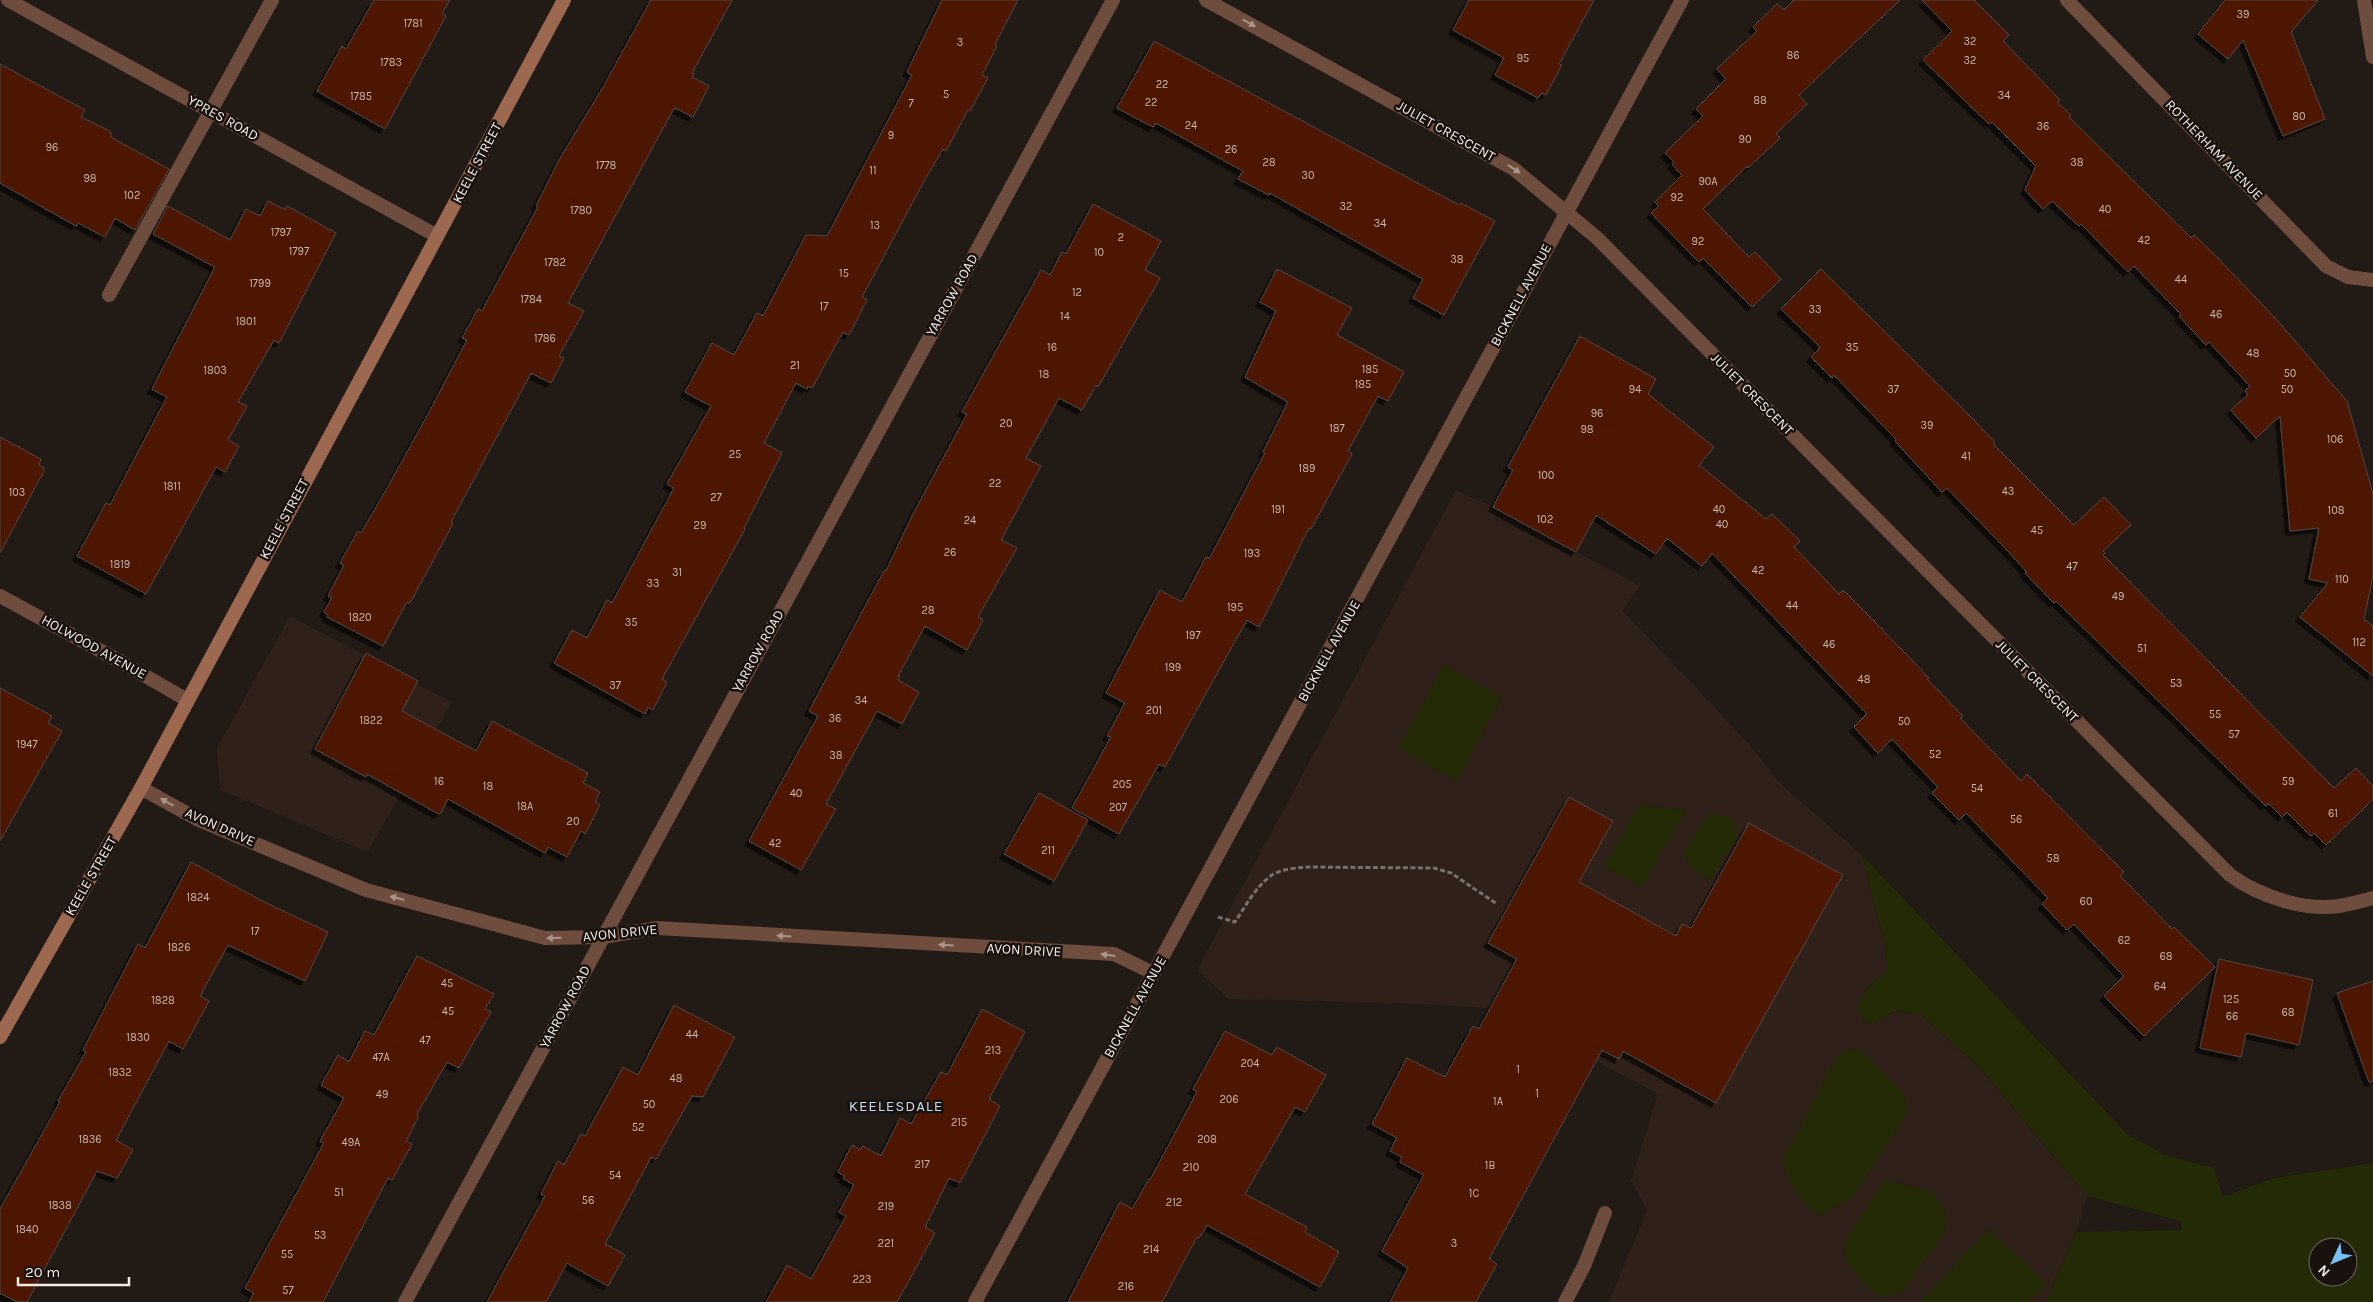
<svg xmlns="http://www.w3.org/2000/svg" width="2373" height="1302" font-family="Karla,sans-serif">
	<defs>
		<filter id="shadow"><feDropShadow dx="-4.5" dy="4.5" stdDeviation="0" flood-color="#0009"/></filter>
	</defs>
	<rect width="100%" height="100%" fill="#221a15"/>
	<path fill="#2f211a" d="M 1456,490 L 1493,507 L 1640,586 L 1623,611 L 1741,735 L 1783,786 L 1862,855 L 1885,946 L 1888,970 L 1867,988 L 1874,1024 L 1895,1011 L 1920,1014 L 1979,1067 L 2087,1196 L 2076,1232 L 2046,1302 L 1609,1302 L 1647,1210 L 1631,1181 L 1658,1094 L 1500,1009 L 1422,1004 L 1229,999 L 1197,970 Z
		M 290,616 L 452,702 L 368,852 L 220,790 L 217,748 Z"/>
	<path fill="#232a05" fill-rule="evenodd" d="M 1443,665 L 1502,697 L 1457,781 L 1398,749 Z
		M 1639,805 L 1686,810 L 1642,887 L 1604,867 Z
		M 1709,813 L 1730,817 L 1736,827 L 1737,839 L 1710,880 C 1699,875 1691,867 1684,857 L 1686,848 Z
		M 1862,855 L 2127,1134 L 2164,1155 L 2214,1168 L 2223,1197 L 2274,1178 L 2373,1163 L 2373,1302 L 2046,1302 L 2076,1232 L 2182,1230 L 2180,1221 L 2087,1196 L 1979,1067 L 1920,1014 L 1895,1011 L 1874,1024 L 1864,1021 L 1856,1008 L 1867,988 L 1888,970 L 1885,946 ZM 2318,1247 L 2348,1247 L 2348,1277 L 2318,1277 Z
		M 1853,1048 L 1863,1052 L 1904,1094 L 1907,1113 L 1854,1196 L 1821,1216 C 1806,1212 1783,1174 1783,1159 L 1836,1058 L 1846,1050 Z
		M 1885,1180 L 1932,1191 L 1943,1206 L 1947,1222 L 1944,1233 L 1905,1289 L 1892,1296 L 1885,1297 L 1878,1296 L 1866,1287 L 1846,1261 L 1844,1250 L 1847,1237 Z
		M 1989,1229 L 2047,1284 L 2029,1302 L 1919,1302 Z"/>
	<path fill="#4e1505" stroke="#514643" filter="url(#shadow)" d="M 374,0 L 450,0 L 442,13 L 446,16 L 385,129 L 317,91 L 342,46 L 346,49 Z
		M 651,0 L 732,0 L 692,73 L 694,74 L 692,77 L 709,86 L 693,117 L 675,108 L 673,110 L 568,303 L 584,311 L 559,356 L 564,358 L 551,383 L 531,373 L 451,522 L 453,524 L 410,603 L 407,602 L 383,646 L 327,617 L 328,615 L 324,612 L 332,598 L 328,596 L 344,565 L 340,563 L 358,531 L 361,533 L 385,492 L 426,418 L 467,340 L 462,338 L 478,309 L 482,311 L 538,207 L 536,206 L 559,160 L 602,89 Z
		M 942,0 L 1018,0 L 995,44 L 997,46 L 982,75 L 988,78 L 970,111 L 968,110 L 946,151 L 943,149 L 923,183 L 862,297 L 867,300 L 849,335 L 843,332 L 812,388 L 808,386 L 807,389 L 796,383 L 764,443 L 782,453 L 744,528 L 745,529 L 662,679 L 667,682 L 653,710 L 648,707 L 645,714 L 554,663 L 572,630 L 587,638 L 607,600 L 612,603 L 674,488 L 667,484 L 711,406 L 685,392 L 712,343 L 734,355 L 757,313 L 763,316 L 806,235 L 827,236 L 912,75 L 907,72 Z
		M 1469,0 L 1594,0 L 1559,64 L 1562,65 L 1546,95 L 1541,93 L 1538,98 L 1495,75 L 1504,58 L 1453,30 Z
		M 1794,0 L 1900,0 L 1799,95 L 1807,104 L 1776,134 L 1780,138 L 1748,168 L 1747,166 L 1703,209 L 1749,257 L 1755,252 L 1781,279 L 1752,307 L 1703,258 L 1699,262 L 1651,213 L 1659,206 L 1655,202 L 1682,175 L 1672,164 L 1674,162 L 1665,153 L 1703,116 L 1696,109 L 1726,79 L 1717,69 L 1757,31 L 1753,27 L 1777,4 L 1784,10 Z
		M 1922,0 L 1974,0 L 2009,35 L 2003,41 L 2060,100 L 2057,102 L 2071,115 L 2069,117 L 2191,238 L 2194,235 L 2213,253 L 2275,318 L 2347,401 L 2373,494 L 2373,576 L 2364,619 L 2373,626 L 2373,676 L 2300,617 L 2328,583 L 2309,579 L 2319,528 L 2290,531 L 2280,416 L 2256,438 L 2231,410 L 2248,395 L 2245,391 L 2250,386 L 2209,342 L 2206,345 L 2179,316 L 2181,314 L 2134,266 L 2128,272 L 2081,224 L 2079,226 L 2052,201 L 2043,209 L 2025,190 L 2036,166 L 1992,122 L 1989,124 L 1923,60 L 1952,31 Z
		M 2225,0 L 2318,0 L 2291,32 L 2325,119 L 2283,136 L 2243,40 L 2228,59 L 2198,34 Z
		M 1154,41 L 1425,187 L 1459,205 L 1461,203 L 1495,221 L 1444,315 L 1413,298 L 1423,279 L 1270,193 L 1269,195 L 1238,179 L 1243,171 L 1156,123 L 1153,127 L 1117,108 Z
		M 0,64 L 85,110 L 81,117 L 110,131 L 112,138 L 169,169 L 135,230 L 115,218 L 105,237 L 78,223 L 76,226 L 0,183 Z
		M 268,201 L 285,210 L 287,206 L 336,233 L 279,343 L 274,340 L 238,402 L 247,406 L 228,440 L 239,446 L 225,472 L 216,467 L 146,594 L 77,556 L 106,503 L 110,505 L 167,397 L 152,389 L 215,267 L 153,234 L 168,206 L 230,240 L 246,209 L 260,216 Z
		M 1093,204 L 1161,241 L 1145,270 L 1160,278 L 1098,387 L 1096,385 L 1082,410 L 1059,398 L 1026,458 L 1041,466 L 1001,540 L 1017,548 L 978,617 L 983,620 L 967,650 L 925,626 L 898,676 L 900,677 L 898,680 L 919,692 L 902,724 L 877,711 L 826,804 L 836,809 L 801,870 L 749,841 L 818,716 L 809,711 L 884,571 L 886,571 L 912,516 L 967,414 L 962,412 L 1041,270 L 1050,275 L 1062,252 L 1066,254 Z
		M 1277,269 L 1352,308 L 1337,335 L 1404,372 L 1388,401 L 1378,396 L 1348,451 L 1352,454 L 1311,529 L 1309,528 L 1259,627 L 1247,620 L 1165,767 L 1159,764 L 1119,834 L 1072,808 L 1111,737 L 1107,736 L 1125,703 L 1106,693 L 1160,590 L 1182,602 L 1206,557 L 1209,559 L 1265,453 L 1263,452 L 1288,402 L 1245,377 L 1276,311 L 1260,302 Z
		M 1821,269 L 1968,414 L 1995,442 L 1993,444 L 2074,525 L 2104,497 L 2131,525 L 2103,551 L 2105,553 L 2103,555 L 2334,788 L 2356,768 L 2373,786 L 2373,799 L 2326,845 L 2314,833 L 2311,836 L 2287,812 L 2282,817 L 2268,803 L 2266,806 L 2056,601 L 2054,603 L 2025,573 L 2027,572 L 2007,550 L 1947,488 L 1942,492 L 1895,441 L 1896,439 L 1834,375 L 1832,378 L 1811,357 L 1820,348 L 1818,345 L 1781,309 Z
		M 1580,336 L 1656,379 L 1648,394 L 1714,447 L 1699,465 L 1766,519 L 1772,514 L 1800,541 L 1794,547 L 1839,594 L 1843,590 L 1873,620 L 1929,678 L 1927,679 L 1963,716 L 1960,718 L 2021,781 L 2027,774 L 2124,872 L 2120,876 L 2172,929 L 2174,927 L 2215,967 L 2144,1036 L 2104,996 L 2124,976 L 2074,924 L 2067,930 L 2042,904 L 2048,898 L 1966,813 L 1959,820 L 1932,793 L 1938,787 L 1892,739 L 1878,753 L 1854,727 L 1867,714 L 1712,553 L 1702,566 L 1667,538 L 1656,554 L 1596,515 L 1576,552 L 1493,507 L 1513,470 L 1508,467 Z
		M 0,437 L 41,459 L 39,465 L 45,469 L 0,553 Z
		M 366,653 L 418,681 L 402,711 L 476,751 L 492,721 L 588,773 L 583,783 L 600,792 L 595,802 L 600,805 L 585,834 L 581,831 L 567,857 L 548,847 L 545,853 L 448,799 L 440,814 L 437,813 L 367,774 L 366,777 L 315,749 Z
		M 0,688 L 52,716 L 48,723 L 62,731 L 0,841 Z
		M 1039,793 L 1088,820 L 1054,881 L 1004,854 Z
		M 1569,797 L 1613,821 L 1579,882 L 1676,936 L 1682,924 L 1691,928 L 1749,823 L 1843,875 L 1716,1103 L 1623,1051 L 1619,1059 L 1602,1050 L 1489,1259 L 1497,1264 L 1476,1302 L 1390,1302 L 1408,1268 L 1382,1251 L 1424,1175 L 1400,1162 L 1402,1157 L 1390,1151 L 1397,1138 L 1372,1124 L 1407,1058 L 1445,1077 L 1473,1026 L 1479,1029 L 1517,959 L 1488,943 Z
		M 191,862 L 262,901 L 328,932 L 305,981 L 228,945 L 200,996 L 209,1001 L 183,1049 L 169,1041 L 116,1140 L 133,1150 L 117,1178 L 97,1171 L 27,1302 L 17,1302 L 0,1293 L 0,1209 L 60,1102 L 58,1101 L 86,1052 L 83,1050 L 138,944 L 145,948 Z
		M 417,956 L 494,994 L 485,1009 L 491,1012 L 459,1068 L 447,1062 L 417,1114 L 418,1118 L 406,1141 L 412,1144 L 392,1180 L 388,1178 L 323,1302 L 249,1302 L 254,1293 L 245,1288 L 324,1143 L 320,1141 L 344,1098 L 321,1085 L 338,1055 L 349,1062 L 365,1031 L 374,1035 Z
		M 2219,959 L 2313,980 L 2299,1045 L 2246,1033 L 2241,1057 L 2200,1048 Z
		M 2373,981 L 2373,1081 L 2369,1082 L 2337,993 Z
		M 674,1005 L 735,1037 L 703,1097 L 692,1096 L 656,1159 L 651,1157 L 605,1244 L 625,1255 L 608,1286 L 567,1263 L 546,1302 L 487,1302 L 545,1196 L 541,1194 L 558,1161 L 564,1165 L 581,1134 L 585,1136 L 623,1067 L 638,1075 Z
		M 982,1009 L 1025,1032 L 989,1099 L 1000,1106 L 960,1183 L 949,1178 L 925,1227 L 935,1233 L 897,1302 L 766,1302 L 787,1265 L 811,1279 L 846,1216 L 839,1212 L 854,1185 L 843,1178 L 845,1176 L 838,1172 L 852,1145 L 860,1150 L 863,1146 L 881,1156 L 900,1118 L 911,1124 L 941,1072 L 947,1075 Z
		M 1225,1031 L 1272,1055 L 1277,1047 L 1326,1075 L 1305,1112 L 1295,1107 L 1245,1194 L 1307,1227 L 1305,1232 L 1339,1252 L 1320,1287 L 1207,1225 L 1199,1238 L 1197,1237 L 1162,1302 L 1068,1302 L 1120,1202 L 1132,1209 L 1149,1179 L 1150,1180 L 1197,1092 L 1193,1089 Z"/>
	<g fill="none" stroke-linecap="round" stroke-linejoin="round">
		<path stroke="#78706c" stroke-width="3" stroke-dasharray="5 2.5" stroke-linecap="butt" d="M 1218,917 L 1235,922 C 1245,907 1256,886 1272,875 C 1282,869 1296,868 1307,867 L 1434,868 L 1451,873 L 1497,904"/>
		<path stroke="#6e4d3e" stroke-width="14" d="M 109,295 L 272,0"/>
		<path stroke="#6e4d3e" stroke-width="14" d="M 8,0 L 437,236
			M 1206,0 L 1514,169 L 1596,237 L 2230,875 C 2259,896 2303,911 2339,906 C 2350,904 2362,901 2373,898
			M 2067,0 L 2326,266 L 2348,277 L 2373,280
			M 2364,0 L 2373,57
			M 0,596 L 123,663 L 187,700
			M 141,788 L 199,820 L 366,890 L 545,938 L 603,937 L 657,928 L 1114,954 L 1153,973
			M 405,1302 L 1113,0
			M 975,1302 L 1682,0
			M 1565,1302 L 1584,1266 L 1605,1213"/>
		<path stroke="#9d6850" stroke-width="14" d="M 0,1037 L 141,788 L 564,0"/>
	</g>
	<defs><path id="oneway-solid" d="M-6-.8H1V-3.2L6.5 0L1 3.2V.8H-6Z" transform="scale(1.25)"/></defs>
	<g fill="#a9948a">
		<use href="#oneway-solid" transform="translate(1249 23) rotate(29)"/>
		<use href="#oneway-solid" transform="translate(1514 169) rotate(33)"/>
		<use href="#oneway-solid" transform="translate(167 802) rotate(-151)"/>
		<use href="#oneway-solid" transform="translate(397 898) rotate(-165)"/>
		<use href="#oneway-solid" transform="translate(784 936) rotate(-176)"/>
		<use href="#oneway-solid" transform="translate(554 938) rotate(179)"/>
		<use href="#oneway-solid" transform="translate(946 945) rotate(-177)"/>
		<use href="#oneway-solid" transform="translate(1108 955) rotate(-173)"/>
	</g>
	<g text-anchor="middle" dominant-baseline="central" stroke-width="5" stroke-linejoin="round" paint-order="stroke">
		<g font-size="11" fill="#c8b6af">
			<text x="2243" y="14">39</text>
			<text x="413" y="23">1781</text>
			<text x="1970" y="41">32</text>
			<text x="960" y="42">3</text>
			<text x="1793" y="55">86</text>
			<text x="1523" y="58">95</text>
			<text x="1970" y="60">32</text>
			<text x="391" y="62">1783</text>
			<text x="1162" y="84">22</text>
			<text x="946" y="94">5</text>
			<text x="2004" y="95">34</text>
			<text x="361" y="96">1785</text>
			<text x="1760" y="100">88</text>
			<text x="1151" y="102">22</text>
			<text x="911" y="103">7</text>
			<text x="2299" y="116">80</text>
			<text x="1191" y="125">24</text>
			<text x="2043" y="126">36</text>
			<text x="891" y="135">9</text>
			<text x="1745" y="139">90</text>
			<text x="52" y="147">96</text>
			<text x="1231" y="149">26</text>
			<text x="1269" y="162">28</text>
			<text x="2077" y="162">38</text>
			<text x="606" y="165">1778</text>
			<text x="873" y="170">11</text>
			<text x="1308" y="175">30</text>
			<text x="90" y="178">98</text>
			<text x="1708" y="181">90A</text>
			<text x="132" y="195">102</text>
			<text x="1677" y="197">92</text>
			<text x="1346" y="206">32</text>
			<text x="2105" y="209">40</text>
			<text x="581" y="210">1780</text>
			<text x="1380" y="223">34</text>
			<text x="875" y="225">13</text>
			<text x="281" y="232">1797</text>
			<text x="1121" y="237">2</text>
			<text x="2144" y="240">42</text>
			<text x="1698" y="241">92</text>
			<text x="299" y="251">1797</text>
			<text x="1099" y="252">10</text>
			<text x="1457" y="259">38</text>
			<text x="555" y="262">1782</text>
			<text x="844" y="273">15</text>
			<text x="2181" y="279">44</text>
			<text x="260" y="283">1799</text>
			<text x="1077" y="292">12</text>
			<text x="531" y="299">1784</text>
			<text x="824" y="306">17</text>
			<text x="1815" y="309">33</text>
			<text x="2216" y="314">46</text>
			<text x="1065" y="316">14</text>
			<text x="246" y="321">1801</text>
			<text x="545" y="338">1786</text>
			<text x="1052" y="347">16</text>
			<text x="1852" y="347">35</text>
			<text x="2253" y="353">48</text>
			<text x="795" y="365">21</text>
			<text x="1370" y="369">185</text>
			<text x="215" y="370">1803</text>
			<text x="2290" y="373">50</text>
			<text x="1044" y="374">18</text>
			<text x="1363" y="384">185</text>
			<text x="1635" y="389">94</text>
			<text x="1893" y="389">37</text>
			<text x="2287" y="389">50</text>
			<text x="1597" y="413">96</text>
			<text x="1006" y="423">20</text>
			<text x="1927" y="425">39</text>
			<text x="1337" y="428">187</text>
			<text x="1587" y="429">98</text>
			<text x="2335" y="439">106</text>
			<text x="735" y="454">25</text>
			<text x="1966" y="456">41</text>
			<text x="1307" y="468">189</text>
			<text x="1546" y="475">100</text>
			<text x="995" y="483">22</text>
			<text x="172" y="486">1811</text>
			<text x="2008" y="491">43</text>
			<text x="17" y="492">103</text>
			<text x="716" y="497">27</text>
			<text x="1278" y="509">191</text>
			<text x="1719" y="509">40</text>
			<text x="2336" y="510">108</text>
			<text x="1545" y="519">102</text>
			<text x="970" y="520">24</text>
			<text x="1722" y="524">40</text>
			<text x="700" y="525">29</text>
			<text x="2037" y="530">45</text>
			<text x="950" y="552">26</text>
			<text x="1252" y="553">193</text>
			<text x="120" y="564">1819</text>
			<text x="2072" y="566">47</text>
			<text x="1758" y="570">42</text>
			<text x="677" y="572">31</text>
			<text x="2342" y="579">110</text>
			<text x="653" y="583">33</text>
			<text x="2118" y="596">49</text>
			<text x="1792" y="605">44</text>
			<text x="1235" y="607">195</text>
			<text x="928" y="610">28</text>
			<text x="360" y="617">1820</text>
			<text x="631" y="622">35</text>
			<text x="1193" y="635">197</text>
			<text x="2359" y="642">112</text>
			<text x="1829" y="644">46</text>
			<text x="2142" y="648">51</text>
			<text x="1173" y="667">199</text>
			<text x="1864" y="679">48</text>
			<text x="2176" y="683">53</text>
			<text x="615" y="685">37</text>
			<text x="861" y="700">34</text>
			<text x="1154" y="710">201</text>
			<text x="2215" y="714">55</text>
			<text x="835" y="718">36</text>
			<text x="371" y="720">1822</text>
			<text x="1904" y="721">50</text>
			<text x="2234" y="734">57</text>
			<text x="27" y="744">1947</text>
			<text x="1935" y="754">52</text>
			<text x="836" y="755">38</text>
			<text x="439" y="781">16</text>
			<text x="2288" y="781">59</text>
			<text x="1122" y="784">205</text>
			<text x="488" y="786">18</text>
			<text x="1977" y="788">54</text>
			<text x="796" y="793">40</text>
			<text x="525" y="806">18A</text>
			<text x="1118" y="807">207</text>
			<text x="2333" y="813">61</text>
			<text x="2016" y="819">56</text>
			<text x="573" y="821">20</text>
			<text x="775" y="843">42</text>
			<text x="1048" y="850">211</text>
			<text x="2053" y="858">58</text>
			<text x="198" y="897">1824</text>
			<text x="2086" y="901">60</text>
			<text x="255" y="931">17</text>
			<text x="2124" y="940">62</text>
			<text x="179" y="947">1826</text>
			<text x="2166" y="956">68</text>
			<text x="447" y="983">45</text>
			<text x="2160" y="986">64</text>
			<text x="2231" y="999">125</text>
			<text x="163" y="1000">1828</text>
			<text x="448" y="1011">45</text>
			<text x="2288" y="1012">68</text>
			<text x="2232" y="1016">66</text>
			<text x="692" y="1034">44</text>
			<text x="138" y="1037">1830</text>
			<text x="425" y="1040">47</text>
			<text x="993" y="1050">213</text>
			<text x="381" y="1057">47A</text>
			<text x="1250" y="1063">204</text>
			<text x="1518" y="1069">1</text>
			<text x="120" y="1072">1832</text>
			<text x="676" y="1078">48</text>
			<text x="1537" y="1093">1</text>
			<text x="382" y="1094">49</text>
			<text x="1229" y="1099">206</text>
			<text x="1498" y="1101">1A</text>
			<text x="649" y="1104">50</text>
			<text x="959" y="1122">215</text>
			<text x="638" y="1127">52</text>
			<text x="90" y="1139">1836</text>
			<text x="1207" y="1139">208</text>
			<text x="351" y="1142">49A</text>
			<text x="922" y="1164">217</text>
			<text x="1490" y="1165">1B</text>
			<text x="1191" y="1167">210</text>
			<text x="615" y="1175">54</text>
			<text x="339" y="1192">51</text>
			<text x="1474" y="1193">1C</text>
			<text x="588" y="1200">56</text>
			<text x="1174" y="1202">212</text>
			<text x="60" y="1205">1838</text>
			<text x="886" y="1206">219</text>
			<text x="27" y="1229">1840</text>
			<text x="320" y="1235">53</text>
			<text x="886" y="1243">221</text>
			<text x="1454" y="1243">3</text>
			<text x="1151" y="1249">214</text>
			<text x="287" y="1254">55</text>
			<text x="862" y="1279">223</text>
			<text x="1126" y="1286">216</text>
			<text x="288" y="1290">57</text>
		</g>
		<g font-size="14" fill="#f1ebe8" stroke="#18110d">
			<text transform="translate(223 118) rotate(29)">YPRES ROAD</text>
			<text transform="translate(1446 131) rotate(29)">JULIET CRESCENT</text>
			<text transform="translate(2214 150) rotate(46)">ROTHERHAM AVENUE</text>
			<text transform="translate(477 163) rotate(-62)">KEELE STREET</text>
			<text transform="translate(952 295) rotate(-61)">YARROW ROAD</text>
			<text transform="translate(1521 295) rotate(-62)">BICKNELL AVENUE</text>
			<text transform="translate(1752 394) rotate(45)">JULIET CRESCENT</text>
			<text transform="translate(284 519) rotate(-62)">KEELE STREET</text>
			<text transform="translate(94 647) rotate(29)">HOLWOOD AVENUE</text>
			<text transform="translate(758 651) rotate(-61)">YARROW ROAD</text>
			<text transform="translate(1329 651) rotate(-61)">BICKNELL AVENUE</text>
			<text transform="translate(2037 681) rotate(45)">JULIET CRESCENT</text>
			<text transform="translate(220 827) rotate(24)">AVON DRIVE</text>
			<text transform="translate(91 876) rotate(-60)">KEELE STREET</text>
			<text transform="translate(620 933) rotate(-6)">AVON DRIVE</text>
			<text transform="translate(1024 950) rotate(3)">AVON DRIVE</text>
			<text transform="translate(565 1007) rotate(-62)">YARROW ROAD</text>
			<text transform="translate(1135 1007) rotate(-61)">BICKNELL AVENUE</text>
		</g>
		<g font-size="15" letter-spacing="1" fill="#c5def3" stroke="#18110d">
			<text x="896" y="1106">KEELESDALE</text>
		</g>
	</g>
	<g transform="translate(2333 1262) rotate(226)"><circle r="24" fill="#18110d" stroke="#6f6865"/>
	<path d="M0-4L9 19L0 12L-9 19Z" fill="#77bff7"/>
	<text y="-8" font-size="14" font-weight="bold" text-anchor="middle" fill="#f1ebe8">N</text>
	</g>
	<path d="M18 1277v8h111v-8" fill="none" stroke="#f1ebe8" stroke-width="2.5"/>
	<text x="25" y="1277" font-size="15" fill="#f1ebe8" stroke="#18110d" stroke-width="4" paint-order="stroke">20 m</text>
</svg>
